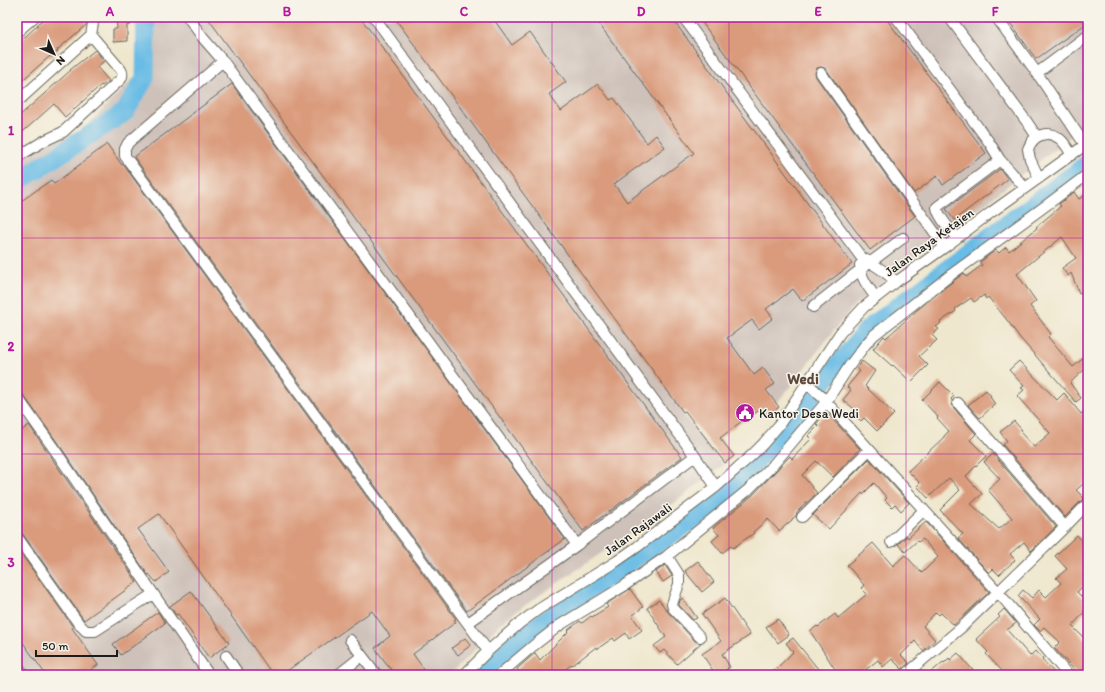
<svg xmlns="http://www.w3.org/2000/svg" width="1105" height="692" font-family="Itim,sans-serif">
	<rect width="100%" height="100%" fill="#f7f3e8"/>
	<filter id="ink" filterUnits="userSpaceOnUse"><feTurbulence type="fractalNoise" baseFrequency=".025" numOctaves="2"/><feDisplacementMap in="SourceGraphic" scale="8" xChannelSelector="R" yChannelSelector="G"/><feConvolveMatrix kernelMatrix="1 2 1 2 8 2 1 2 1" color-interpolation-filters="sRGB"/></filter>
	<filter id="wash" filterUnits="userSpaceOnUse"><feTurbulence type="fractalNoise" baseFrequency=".012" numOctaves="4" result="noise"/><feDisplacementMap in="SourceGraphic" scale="16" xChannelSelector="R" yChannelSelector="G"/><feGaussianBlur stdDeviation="0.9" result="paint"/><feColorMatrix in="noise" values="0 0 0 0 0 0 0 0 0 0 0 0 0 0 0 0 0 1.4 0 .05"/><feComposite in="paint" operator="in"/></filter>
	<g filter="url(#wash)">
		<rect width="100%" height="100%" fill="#efe7cd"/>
		<path fill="#cec1ba" d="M 135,17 L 1088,17 L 1088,123 L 854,305 L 777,403 L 747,365 L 682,413 L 723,465 L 673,504 L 505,619 L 450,675 L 17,675 L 17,161 L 51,141 L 83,130 L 139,72 Z"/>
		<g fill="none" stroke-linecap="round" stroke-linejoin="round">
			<path stroke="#69bce5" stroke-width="19" d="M 17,182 L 125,112 L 145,78 L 146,17
				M 481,675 L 516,640 L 615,572 L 712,507 L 759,458 L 869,328 L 1088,163"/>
		</g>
		<g id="blocks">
			<path fill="#da9b7d" d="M 46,17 L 87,17 L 86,25 L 57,50 L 58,51 L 51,57 L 50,56 L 17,85 L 17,44 L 38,25 L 37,25 Z
				M 116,17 L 130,17 L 130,25 L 127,25 L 127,41 L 113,42 L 113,29 L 117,29 Z
				M 207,17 L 360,17 L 682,457 L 583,531 Z
				M 394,17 L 492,17 L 512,45 L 530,32 L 566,82 L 549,94 L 561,111 L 598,84 L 610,100 L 614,98 L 647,143 L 656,135 L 665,147 L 614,184 L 627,202 L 694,153 L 594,17 L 671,17 L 852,264 L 802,301 L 793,289 L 766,309 L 773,318 L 759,329 L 752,320 L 727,338 L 754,375 L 763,368 L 775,384 L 766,390 L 779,407 L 768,415 L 762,408 L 743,422 L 742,421 L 720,438 L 734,456 L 725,463 L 685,411 L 683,412 Z
				M 698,17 L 885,17 L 986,153 L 943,185 L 937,176 L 914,193 L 826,69 L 821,67 L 817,68 L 815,73 L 816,77 L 915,216 L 870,250 Z
				M 1006,17 L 1083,17 L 1087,23 L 1036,59 Z
				M 95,50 L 104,61 L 97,67 L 109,81 L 102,86 L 101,85 L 65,117 L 54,104 L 17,137 L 17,118 L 71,70 L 70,70 Z
				M 232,84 L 565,539 L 467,611 L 134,157 Z
				M 107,144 L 122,165 L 123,164 L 456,619 L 454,620 L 456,622 L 413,654 L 428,675 L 395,675 L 375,648 L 390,636 L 372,611 L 281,675 L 273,675 L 159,514 L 138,529 L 169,572 L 156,582 L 149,574 L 148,575 L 62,449 L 17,386 L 17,204 L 51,180 L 54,184 Z
				M 1000,169 L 1008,179 L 954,220 L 946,209 Z
				M 1074,192 L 1079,199 L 1088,193 L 1088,290 L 1079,293 L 1071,273 L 1068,276 L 1062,268 L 1076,258 L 1062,237 L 1017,274 L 1036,301 L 1030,306 L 1051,334 L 1048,337 L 1073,367 L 1088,354 L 1088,366 L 1070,383 L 1081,398 L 1076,402 L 1020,338 L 1007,320 L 988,297 L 986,299 L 984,295 L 974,302 L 971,298 L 955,309 L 956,311 L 940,322 L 941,323 L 936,327 L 939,329 L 932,335 L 937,340 L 919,356 L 928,365 L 911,382 L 893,365 L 892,366 L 873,349 L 884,336 L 886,338 L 917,310 L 956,279 L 964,273 L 966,277 L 982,265 L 980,262 L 996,250 L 999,253 L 1006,247 L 1009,251 L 1037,228 L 1036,227 L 1061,206 L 1059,204 Z
				M 862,361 L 875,371 L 865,386 L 894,414 L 877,431 L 864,418 L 861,421 L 854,415 L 857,411 L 843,400 L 851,390 L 847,387 L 860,371 L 857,369 Z
				M 1019,361 L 1057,400 L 1064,393 L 1081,414 L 1088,407 L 1088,480 L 1076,490 L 1084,498 L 1065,517 L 1003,445 L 1007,441 L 1000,432 L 1014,421 L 1022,430 L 1020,432 L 1034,447 L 1050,433 L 1017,396 L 1024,390 L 1021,388 L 1024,386 L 1009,370 Z
				M 940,382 L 954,396 L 951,399 L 952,400 L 952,404 L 953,407 L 976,434 L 970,440 L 986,456 L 966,476 L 982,494 L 971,504 L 999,529 L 1012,518 L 988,490 L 1000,479 L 984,462 L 993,454 L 1056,527 L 1031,551 L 1024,542 L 1010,554 L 1015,560 L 999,575 L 993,569 L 989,573 L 958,538 L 963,534 L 940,510 L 960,490 L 949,478 L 928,498 L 917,486 L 920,483 L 908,471 L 944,437 L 944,436 L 949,431 L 937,418 L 938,417 L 922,400 Z
				M 986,390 L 991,396 L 990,397 L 995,404 L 980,418 L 968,405 Z
				M 826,412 L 860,449 L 833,477 L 816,461 L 802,475 L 817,493 L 797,512 L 796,516 L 792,519 L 792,520 L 779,531 L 768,519 L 753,532 L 754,533 L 733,548 L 731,546 L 722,553 L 712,541 L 719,535 L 713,528 L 753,495 L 790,456 L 792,459 L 811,439 L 808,436 L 818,426 L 816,424 Z
				M 29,425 L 137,582 L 84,620 L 22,533 L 17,531 L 17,434 Z
				M 869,459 L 909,503 L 901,511 L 895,504 L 892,507 L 885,500 L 887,498 L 874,483 L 863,494 L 862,493 L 829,529 L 813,515 Z
				M 926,522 L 989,592 L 954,625 L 941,613 L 939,615 L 936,612 L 923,626 L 935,640 L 923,651 L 915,641 L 901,655 L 909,663 L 902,669 L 892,659 L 883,667 L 878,660 L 859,675 L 839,675 L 810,631 L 817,626 L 818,627 L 835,614 L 838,618 L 867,594 L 861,588 L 864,585 L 847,565 L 873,543 L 893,566 L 905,555 L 922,573 L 938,557 L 923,539 L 918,542 L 917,541 L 905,552 L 898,544 L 907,536 L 908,538 Z
				M 1077,535 L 1088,547 L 1088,581 L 1077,592 L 1084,599 L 1083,601 L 1088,605 L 1088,608 L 1072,626 L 1088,642 L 1088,675 L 1079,675 L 1056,650 L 1054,648 L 1060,642 L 1044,627 L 1040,631 L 1034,625 L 1040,619 L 1018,596 L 1023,590 L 1032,598 L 1039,590 L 1046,597 L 1061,583 L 1056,578 L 1067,569 L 1055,556 Z
				M 17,548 L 73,627 L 72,628 L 98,665 L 83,675 L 46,675 L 17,634 Z
				M 698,561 L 714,582 L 702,592 L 685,571 Z
				M 665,565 L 672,576 L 663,582 L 656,572 Z
				M 630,589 L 643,607 L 632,616 L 642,630 L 629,639 L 626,633 L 615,641 L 613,638 L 597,649 L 596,647 L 573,665 L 572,664 L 559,675 L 521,675 L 517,669 L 535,653 L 540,660 L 569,631 L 568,630 L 580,621 L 582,623 L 591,616 L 592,617 L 608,607 L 606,604 Z
				M 191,591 L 229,643 L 209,658 L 178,614 L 176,615 L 170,606 Z
				M 683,598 L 697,618 L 693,620 L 679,605 L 680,600 Z
				M 725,598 L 750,635 L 722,654 L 730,667 L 717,675 L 716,675 L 702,654 L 721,641 L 702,614 Z
				M 659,600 L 668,612 L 695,641 L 701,643 L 677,664 L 664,650 L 660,653 L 654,646 L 666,637 L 647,608 Z
				M 1004,609 L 1016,623 L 1007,630 L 1030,656 L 1035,651 L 1043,658 L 1042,659 L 1056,675 L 1006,675 L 986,654 L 988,652 L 976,639 L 1000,617 L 998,615 Z
				M 158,612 L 165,623 L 121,655 L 113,644 Z
				M 778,619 L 789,635 L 778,643 L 766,627 Z
				M 465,638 L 471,645 L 458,655 L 452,648 Z
				M 793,638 L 823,675 L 770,675 L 793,652 L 786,643 Z
				M 958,653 L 977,675 L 928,675 L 943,662 L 944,663 L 949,658 L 950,660 Z"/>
		</g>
	</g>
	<g filter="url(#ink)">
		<use href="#blocks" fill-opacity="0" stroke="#66635a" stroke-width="1"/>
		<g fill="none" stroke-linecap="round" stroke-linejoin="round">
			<defs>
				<path id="minor" d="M 188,17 L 203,38 L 223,61 L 577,545
					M 374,17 L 695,456 L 716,487
					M 683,17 L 861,257 C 874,264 886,272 896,282
					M 896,17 L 989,142 L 1000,160 L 1012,173 L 1025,188
					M 949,17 L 1027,122 L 1037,137
					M 996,17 L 1037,73 L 1085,145
					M 17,32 L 34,17
					M 223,61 L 128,143 L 125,149 L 125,156 L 488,651
					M 821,73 L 945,247
					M 1037,73 L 1084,38
					M 17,102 L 91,35
					M 17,157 L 44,141 L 63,132 L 121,79 C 123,75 123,73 121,70 L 91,35 L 94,17
					M 1039,178 L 1030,159 L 1028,149 C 1033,135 1048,129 1060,139 C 1065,143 1068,149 1072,155
					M 957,238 C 951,230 938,217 937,207 L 1000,160
					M 860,265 C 860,277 869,288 876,298
					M 813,307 L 860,270 L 903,238
					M 807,383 L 821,396 L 998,592 L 1068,675
					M 17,397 L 57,453 L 209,675
					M 958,403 L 1065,527
					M 802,517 L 869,450
					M 17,537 L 79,624 L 86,631 L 95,631 L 153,594
					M 891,542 L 924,510
					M 667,556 L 679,575 L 679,584 L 672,604 L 673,608 L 700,637
					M 468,623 L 577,545 L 695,456
					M 350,640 L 377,675
					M 226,656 L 239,675
					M 17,665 L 24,675
					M 338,675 L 362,656
					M 464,675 L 488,651 L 520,623 L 539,609 L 617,561 L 637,547 L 716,487 L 752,455 L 763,444 L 779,425 L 840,333 L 864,307 L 896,282 L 945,247 L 993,211 L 1088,143
					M 499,675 L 533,646 L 560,625 L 624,586 L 667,556 L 748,490 L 773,465 L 826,402 L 850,365 L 865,345 L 874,335 L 952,274 L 1048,204 L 1088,174
					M 905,675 L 962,627 L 1065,527 L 1088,503"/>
			</defs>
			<use href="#minor" stroke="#66635a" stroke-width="12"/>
			<use href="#minor" stroke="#fff" stroke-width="10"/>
		</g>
	</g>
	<path fill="none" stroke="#b5179e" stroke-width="1" stroke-opacity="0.55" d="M 199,17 L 199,675M 376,17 L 376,675M 552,17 L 552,675M 729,17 L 729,675M 906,17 L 906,675M 17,238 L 1088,238M 17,454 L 1088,454"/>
	<defs>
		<symbol id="civic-disc" viewBox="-11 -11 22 22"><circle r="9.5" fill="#b5179e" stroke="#f7f3e8"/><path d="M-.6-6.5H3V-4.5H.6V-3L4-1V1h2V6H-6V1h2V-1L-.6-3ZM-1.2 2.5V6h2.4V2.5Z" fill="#fff"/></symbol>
	</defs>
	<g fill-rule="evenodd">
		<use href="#civic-disc" x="734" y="402" width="22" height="22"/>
	</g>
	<g text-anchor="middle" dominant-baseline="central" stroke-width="3" stroke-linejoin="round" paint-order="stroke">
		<g font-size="13" fill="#1c1c1c" stroke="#f7f3e8">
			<text transform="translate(929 242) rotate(-36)">Jalan Raya Ketajen</text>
			<text transform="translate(638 529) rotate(-36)">Jalan Rajawali</text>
		</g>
		<g font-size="13" fill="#1c1c1c" stroke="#f7f3e8" text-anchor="start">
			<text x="759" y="413">Kantor Desa Wedi</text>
		</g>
		<g font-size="15" font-weight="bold" fill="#5e483e" stroke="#f7f3e8">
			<text x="803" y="379">Wedi</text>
		</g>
	</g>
	<rect width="1105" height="692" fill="none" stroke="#f7f3e8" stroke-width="44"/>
	<g transform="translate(54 54) rotate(135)" stroke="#f7f3e8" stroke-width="3" paint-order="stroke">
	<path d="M0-3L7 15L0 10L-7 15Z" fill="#1c1c1c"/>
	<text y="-6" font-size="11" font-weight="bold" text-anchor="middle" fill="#1c1c1c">N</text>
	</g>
	<path d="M36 650v6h81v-6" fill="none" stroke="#1c1c1c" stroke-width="2"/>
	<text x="42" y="650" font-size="12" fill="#1c1c1c" stroke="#f7f3e8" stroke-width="3" paint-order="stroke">50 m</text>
	<rect x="22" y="22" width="1061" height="648" fill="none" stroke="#b5179e" stroke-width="1.5"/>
	<g font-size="13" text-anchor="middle" font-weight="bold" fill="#b5179e">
		<text x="110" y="16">A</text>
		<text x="287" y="16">B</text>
		<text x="464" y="16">C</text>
		<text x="641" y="16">D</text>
		<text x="818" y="16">E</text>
		<text x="995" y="16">F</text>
		<text x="11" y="135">1</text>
		<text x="11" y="351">2</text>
		<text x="11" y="567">3</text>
	</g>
</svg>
